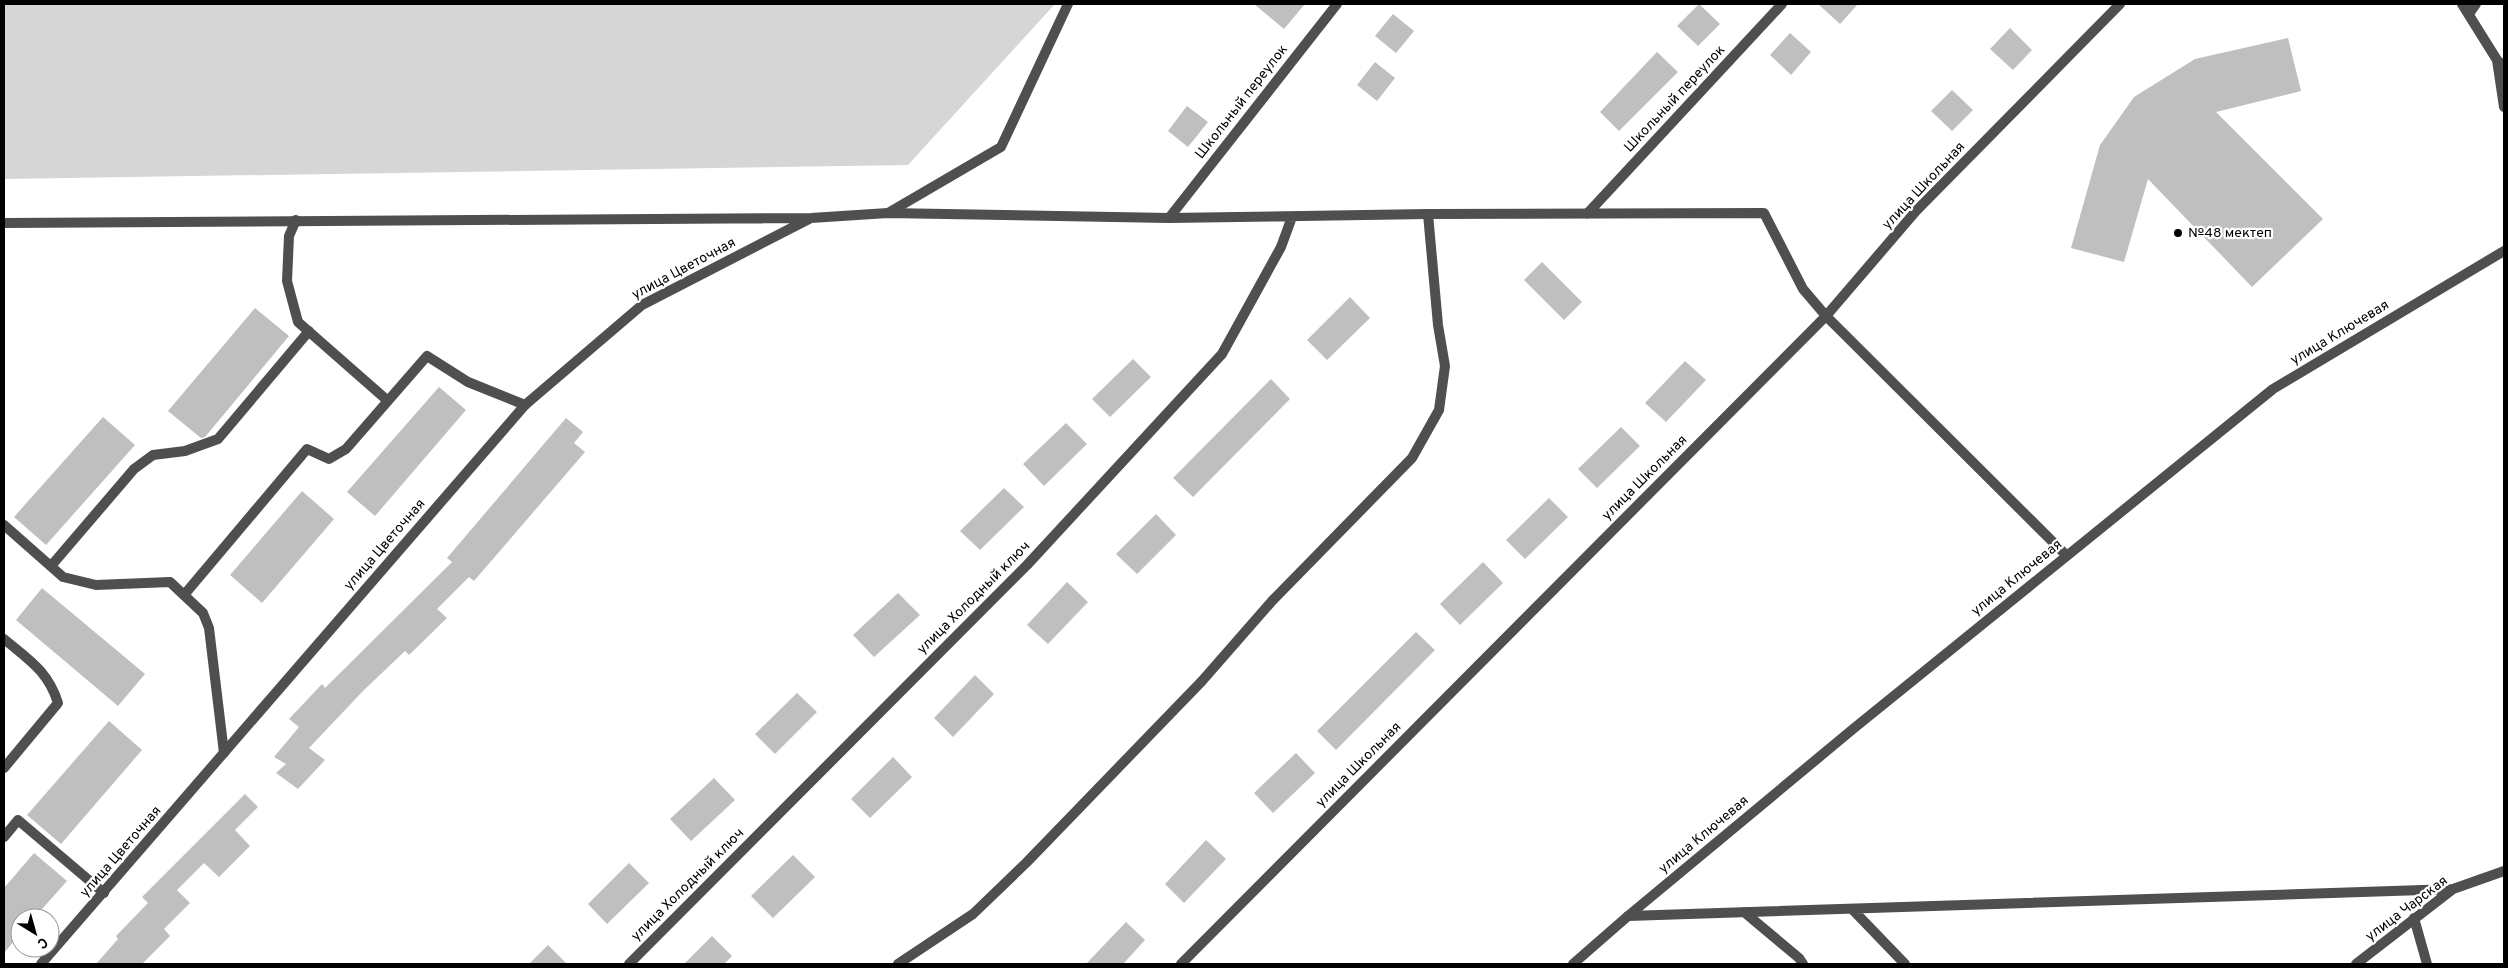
<svg xmlns="http://www.w3.org/2000/svg" width="2508" height="968" font-family="Overpass,sans-serif">
	<rect width="100%" height="100%" fill="#fff"/>
	<path fill="#d6d6d6" d="M 4,4 L 1055,4 L 908,165 L 4,179 Z"/>
	<path fill="#bfbfbf" d="M 1254,4 L 1305,4 L 1284,29 Z
		M 1699,4 L 1720,24 L 1698,46 L 1677,26 Z
		M 1818,4 L 1858,4 L 1840,24 Z
		M 1393,14 L 1414,31 L 1396,53 L 1375,36 Z
		M 2010,28 L 2032,50 L 2013,70 L 1990,49 Z
		M 1790,33 L 1811,52 L 1791,75 L 1770,55 Z
		M 2288,38 L 2301,91 L 2216,112 L 2323,219 L 2252,287 L 2148,179 L 2124,262 L 2071,248 L 2100,145 L 2134,97 L 2195,59 Z
		M 1657,52 L 1678,72 L 1619,131 L 1600,112 Z
		M 1375,62 L 1395,78 L 1377,101 L 1357,85 Z
		M 1952,90 L 1973,110 L 1952,131 L 1931,111 Z
		M 1187,106 L 1208,122 L 1188,147 L 1168,131 Z
		M 1542,262 L 1582,302 L 1564,320 L 1524,280 Z
		M 1350,297 L 1370,318 L 1327,360 L 1307,340 Z
		M 255,308 L 289,336 L 205,437 L 201,438 L 168,411 Z
		M 1133,359 L 1151,377 L 1110,417 L 1092,399 Z
		M 1685,361 L 1706,380 L 1666,422 L 1645,403 Z
		M 1271,379 L 1290,399 L 1193,497 L 1173,478 Z
		M 439,387 L 466,410 L 375,516 L 347,492 Z
		M 103,417 L 135,445 L 46,545 L 14,517 Z
		M 566,418 L 583,432 L 574,443 L 585,452 L 474,581 L 469,577 L 437,609 L 447,618 L 409,655 L 405,651 L 363,691 L 309,748 L 325,760 L 298,789 L 276,773 L 286,764 L 274,757 L 299,727 L 289,719 L 322,684 L 325,688 L 452,562 L 447,558 Z
		M 1066,423 L 1087,444 L 1044,486 L 1023,464 Z
		M 1621,427 L 1640,446 L 1597,488 L 1578,469 Z
		M 1004,488 L 1024,507 L 980,550 L 960,531 Z
		M 302,491 L 334,519 L 262,603 L 230,575 Z
		M 1549,498 L 1568,517 L 1525,559 L 1506,540 Z
		M 1156,514 L 1176,535 L 1137,574 L 1116,554 Z
		M 1483,562 L 1503,583 L 1460,625 L 1440,604 Z
		M 1067,582 L 1088,602 L 1048,644 L 1027,625 Z
		M 42,588 L 145,674 L 118,706 L 16,620 Z
		M 898,593 L 920,615 L 874,657 L 853,635 Z
		M 1416,632 L 1435,650 L 1336,750 L 1317,731 Z
		M 975,675 L 994,694 L 953,737 L 934,718 Z
		M 797,693 L 817,712 L 775,754 L 755,734 Z
		M 109,721 L 142,750 L 61,844 L 27,815 Z
		M 1296,753 L 1315,773 L 1273,813 L 1254,793 Z
		M 893,757 L 912,777 L 870,818 L 851,799 Z
		M 714,778 L 735,800 L 691,841 L 670,819 Z
		M 245,794 L 258,807 L 235,830 L 250,846 L 219,877 L 204,863 L 177,890 L 190,903 L 164,929 L 170,936 L 142,964 L 96,964 L 118,939 L 116,936 L 148,903 L 142,897 Z
		M 1206,840 L 1226,859 L 1184,903 L 1165,884 Z
		M 34,853 L 67,881 L 34,918 L 20,918 L 20,934 L 4,953 L 4,888 Z
		M 793,855 L 815,877 L 773,918 L 751,896 Z
		M 629,863 L 649,883 L 607,924 L 588,904 Z
		M 1126,922 L 1145,940 L 1123,964 L 1086,964 Z
		M 712,936 L 732,956 L 724,964 L 684,964 Z
		M 548,945 L 567,964 L 529,964 Z"/>
	<g fill="none" stroke-linecap="round" stroke-linejoin="round">
		<path stroke="#4f4f4f" stroke-width="10" d="M 888,213 L 1001,147 L 1068,4
			M 296,220 L 289,236 L 287,281 L 298,322 L 388,401
			M 4,525 L 63,577 L 96,585 L 170,582 L 203,613 L 209,628 L 224,753
			M 51,566 L 134,469 L 153,455 L 185,451 L 218,439 L 309,331
			M 184,595 L 307,449 L 329,459 L 346,449 L 427,356 L 468,382 L 525,405
			M 4,639 C 29,660 48,671 58,703 L 4,768
			M 4,837 L 18,820 L 104,893
			M 2414,918 L 2427,964
			M 898,964 L 973,914 L 1026,863 L 1202,681 L 1272,601 L 1412,458 L 1439,410 L 1445,366 L 1438,325 L 1428,214"/>
		<path stroke="#4f4f4f" stroke-width="10" d="M 2462,4 L 2497,60 L 2504,66
			M 2469,14 L 2476,4
			M 2497,60 L 2504,107
			M 1587,214 L 1782,4
			M 1169,218 L 1337,4
			M 4,223 L 811,218 L 888,213 L 1169,218 L 1428,214 L 1764,213 L 1803,289 L 1826,316 L 2066,555
			M 1852,909 L 1905,964
			M 1744,912 L 1799,958 L 1803,964
			M 1628,916 L 2453,889
			M 41,964 L 525,405 L 642,305 L 809,219
			M 629,964 L 1027,565 L 1222,354 L 1281,247 L 1292,217
			M 1181,964 L 1826,316 L 1916,211 L 2120,4
			M 2356,964 L 2453,889 L 2504,871"/>
		<path stroke="#4f4f4f" stroke-width="10" d="M 1573,964 L 1628,916 L 1853,729 L 2273,389 L 2504,251"/>
	</g>
	<circle fill="#000" stroke="#fff" stroke-width="2" cx="2178" cy="233" r="5"/>
	<g text-anchor="middle" dominant-baseline="central" stroke-width="4.5" stroke-linejoin="round" paint-order="stroke">
		<g font-size="14" fill="#000" stroke="#fff">
			<text transform="translate(1675 99) rotate(-47)">Школьный переулок</text>
			<text transform="translate(1242 102) rotate(-52)">Школьный переулок</text>
			<text transform="translate(1924 186) rotate(-47)">улица Школьная</text>
			<text transform="translate(684 269) rotate(-28)">улица Цветочная</text>
			<text transform="translate(2340 333) rotate(-31)">улица Ключевая</text>
			<text transform="translate(1645 478) rotate(-45)">улица Школьная</text>
			<text transform="translate(385 545) rotate(-49)">улица Цветочная</text>
			<text transform="translate(2017 578) rotate(-39)">улица Ключевая</text>
			<text transform="translate(974 598) rotate(-45)">улица Холодный ключ</text>
			<text transform="translate(1359 765) rotate(-45)">улица Школьная</text>
			<text transform="translate(1704 835) rotate(-40)">улица Ключевая</text>
			<text transform="translate(121 852) rotate(-49)">улица Цветочная</text>
			<text transform="translate(688 885) rotate(-45)">улица Холодный ключ</text>
			<text transform="translate(2407 909) rotate(-37)">улица Чарская</text>
		</g>
		<g font-size="14" fill="#000" stroke="#fff" text-anchor="start">
			<text x="2188" y="233">№48 мектеп</text>
		</g>
	</g>
	<rect width="2508" height="968" fill="none" stroke="#000000" stroke-width="10"/>
	<g transform="translate(35 933) rotate(143)"><circle r="24" fill="#ffffff" stroke="#999999"/>
	<path d="M0-4L9 19L0 12L-9 19Z" fill="#000000"/>
	<text y="-8" font-size="14" font-weight="bold" text-anchor="middle" fill="#000000">С</text>
	</g>
</svg>
